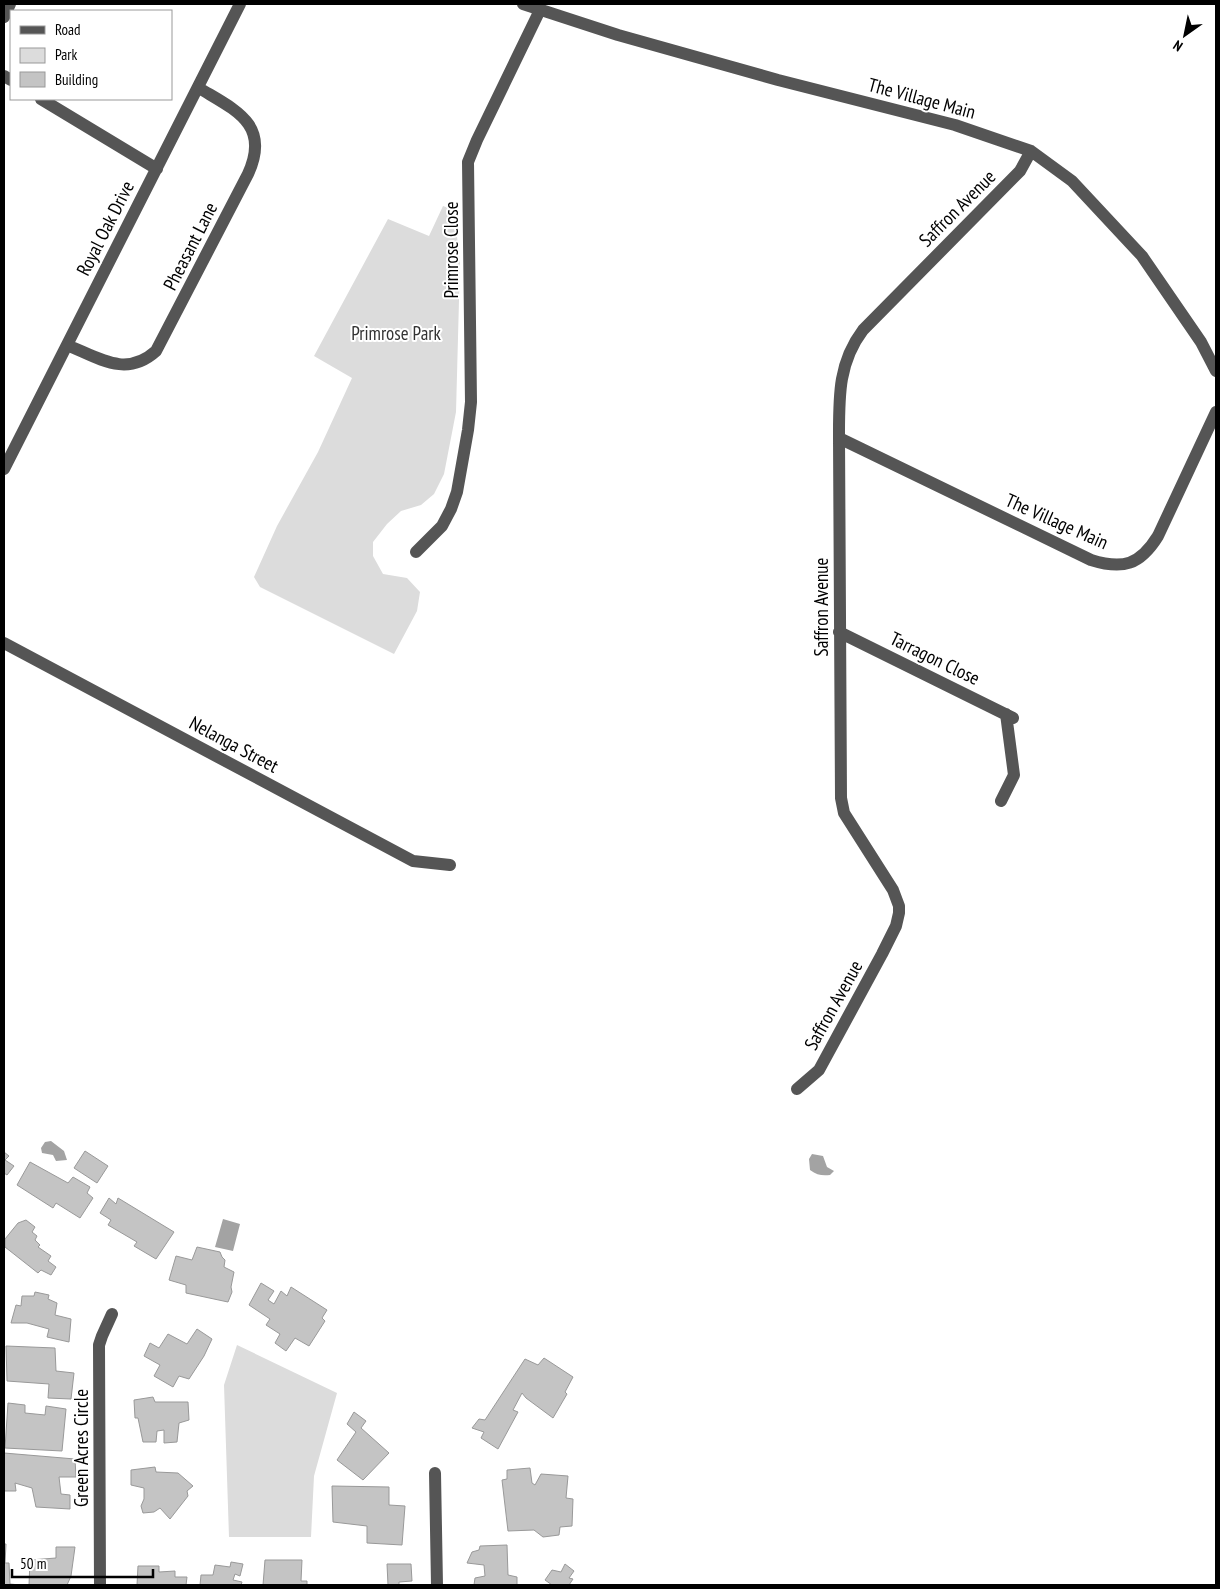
<svg xmlns="http://www.w3.org/2000/svg" width="1220" height="1589" font-family="'PT Sans Narrow',sans-serif">
	<rect width="100%" height="100%" fill="#fff"/>
	<path fill="#dcdcdc" d="M 443,206 L 454,210 L 460,263 L 456,412 L 444,474 L 434,494 L 421,505 L 401,511 L 387,524 L 373,542 L 373,556 L 383,574 L 407,578 L 420,592 L 417,611 L 394,654 L 260,587 L 254,577 L 277,526 L 318,452 L 352,378 L 314,356 L 388,219 L 429,236 Z
		M 237,1345 L 337,1393 L 314,1476 L 311,1537 L 229,1537 L 224,1385 Z"/>
	<path fill="#a3a3a3" d="M 51,1141 L 64,1151 L 67,1160 L 56,1161 L 53,1155 L 42,1153 L 41,1148 L 45,1142 Z
		M 812,1154 L 823,1156 L 827,1167 L 834,1171 L 830,1175 C 822,1176 817,1175 810,1170 L 809,1159 Z
		M 223,1219 L 240,1224 L 233,1251 L 215,1247 Z"/>
	<path fill="#c4c4c4" stroke="#999" d="M 85,1151 L 108,1166 L 97,1183 L 74,1168 Z
		M 4,1152 L 9,1156 L 5,1160 L 14,1166 L 7,1175 L 4,1173 Z
		M 30,1162 L 68,1183 L 73,1177 L 90,1187 L 87,1193 L 93,1198 L 80,1218 L 56,1203 L 53,1208 L 17,1185 Z
		M 109,1198 L 116,1204 L 118,1198 L 174,1232 L 156,1259 L 134,1246 L 137,1242 L 108,1225 L 111,1220 L 100,1213 Z
		M 26,1220 L 35,1227 L 32,1232 L 37,1236 L 35,1240 L 40,1245 L 38,1247 L 51,1256 L 48,1261 L 56,1267 L 51,1275 L 41,1270 L 38,1273 L 5,1247 L 5,1239 L 18,1223 Z
		M 197,1247 L 220,1252 L 222,1257 L 225,1260 L 224,1267 L 234,1272 L 231,1287 L 232,1292 L 228,1302 L 186,1293 L 186,1285 L 169,1280 L 176,1256 L 192,1260 Z
		M 261,1283 L 274,1291 L 268,1300 L 274,1304 L 281,1291 L 287,1296 L 291,1287 L 327,1310 L 322,1318 L 325,1321 L 309,1346 L 295,1338 L 286,1351 L 275,1343 L 280,1334 L 266,1325 L 270,1319 L 249,1305 Z
		M 35,1292 L 49,1295 L 48,1299 L 57,1303 L 55,1315 L 71,1319 L 69,1342 L 47,1337 L 49,1329 L 27,1323 L 11,1323 L 16,1305 L 21,1306 L 22,1296 L 34,1296 Z
		M 197,1329 L 212,1339 L 204,1356 L 189,1379 L 179,1376 L 173,1387 L 154,1376 L 160,1365 L 144,1356 L 150,1343 L 159,1348 L 168,1334 L 187,1344 Z
		M 6,1346 L 55,1348 L 56,1371 L 74,1373 L 71,1399 L 48,1398 L 49,1384 L 7,1381 Z
		M 544,1358 L 573,1377 L 565,1392 L 567,1394 L 553,1418 L 526,1398 L 522,1393 L 513,1410 L 518,1412 L 498,1449 L 481,1438 L 484,1432 L 472,1428 L 479,1419 L 485,1420 L 525,1359 L 538,1365 Z
		M 153,1397 L 155,1402 L 188,1402 L 189,1420 L 179,1423 L 177,1442 L 164,1443 L 164,1430 L 157,1431 L 156,1442 L 143,1442 L 138,1418 L 135,1418 L 134,1400 Z
		M 8,1403 L 25,1405 L 25,1413 L 45,1415 L 46,1406 L 66,1409 L 62,1451 L 5,1448 Z
		M 354,1412 L 366,1421 L 361,1428 L 389,1453 L 363,1480 L 337,1460 L 356,1432 L 347,1424 Z
		M 4,1453 L 75,1459 L 76,1477 L 59,1477 L 61,1494 L 70,1495 L 70,1509 L 36,1507 L 32,1488 L 15,1483 L 16,1491 L 4,1491 Z
		M 155,1467 L 156,1472 L 178,1473 L 193,1486 L 187,1491 L 188,1496 L 170,1519 L 160,1508 L 154,1512 L 143,1513 L 141,1506 L 144,1499 L 144,1488 L 131,1485 L 131,1470 Z
		M 530,1468 L 532,1483 L 535,1485 L 541,1474 L 568,1476 L 566,1498 L 573,1499 L 572,1526 L 560,1527 L 559,1535 L 543,1537 L 534,1530 L 508,1531 L 502,1480 L 507,1479 L 507,1470 Z
		M 332,1486 L 389,1487 L 389,1505 L 405,1506 L 402,1545 L 367,1543 L 367,1526 L 333,1522 Z
		M 4,1544 L 6,1544 L 5,1563 L 9,1563 L 10,1584 L 20,1585 L 4,1585 Z
		M 507,1545 L 508,1575 L 517,1577 L 517,1585 L 474,1585 L 475,1578 L 485,1576 L 484,1565 L 467,1563 L 472,1552 L 479,1550 L 480,1546 Z
		M 56,1547 L 75,1547 L 71,1576 L 67,1585 L 29,1585 L 30,1560 L 56,1558 Z
		M 265,1560 L 302,1560 L 301,1581 L 307,1581 L 307,1585 L 263,1585 Z
		M 231,1562 L 243,1564 L 240,1576 L 235,1574 L 233,1580 L 242,1582 L 241,1585 L 200,1585 L 201,1575 L 213,1575 L 215,1565 L 230,1567 Z
		M 387,1564 L 411,1564 L 412,1581 L 399,1582 L 399,1585 L 388,1585 Z
		M 565,1564 L 574,1571 L 569,1578 L 573,1579 L 569,1585 L 552,1585 L 545,1580 L 552,1570 L 561,1572 Z
		M 138,1566 L 159,1566 L 159,1572 L 175,1571 L 175,1577 L 187,1577 L 186,1585 L 137,1585 Z"/>
	<g fill="none" stroke-linecap="round" stroke-linejoin="round">
		<path stroke="#555" stroke-width="12" d="M 523,4 L 618,35 L 778,80 L 955,125 L 1031,151 L 1072,181 L 1142,256 L 1201,342 L 1216,371
			M 4,17 L 10,4
			M 4,76 L 11,80
			M 41,99 L 157,169
			M 67,345 C 99,358 126,378 156,351 L 248,174 C 271,124 235,110 199,88
			M 839,438 L 1091,560 C 1123,570 1140,565 1158,536 L 1216,412
			M 4,469 L 240,4
			M 416,552 L 442,526 L 451,509 L 457,492 L 468,430 L 471,402 L 468,162 L 477,140 L 540,10
			M 839,632 L 1013,718
			M 4,643 L 413,861 L 450,865
			M 1001,801 L 1014,775 L 1006,714
			M 797,1089 L 819,1070 L 882,954 L 896,926 L 899,913 L 899,906 L 893,890 L 844,813 L 841,798 L 839,438 C 839,397 838,363 863,330 L 1020,171 L 1031,151
			M 435,1473 L 437,1585
			M 100,1585 L 99,1345 L 102,1336 L 112,1314"/>
	</g>
	<g text-anchor="middle" dominant-baseline="central" stroke-width="4" stroke-linejoin="round" paint-order="stroke">
		<g font-size="19" fill="#000" stroke="#fff">
			<text transform="translate(922 98) rotate(15)">The Village Main</text>
			<text transform="translate(957 208) rotate(-45)">Saffron Avenue</text>
			<text transform="translate(105 228) rotate(-63)">Royal Oak Drive</text>
			<text transform="translate(190 246) rotate(-63)">Pheasant Lane</text>
			<text transform="translate(451 250) rotate(-90)">Primrose Close</text>
			<text transform="translate(1057 521) rotate(24)">The Village Main</text>
			<text transform="translate(821 607) rotate(-90)">Saffron Avenue</text>
			<text transform="translate(935 658) rotate(26)">Tarragon Close</text>
			<text transform="translate(234 744) rotate(28)">Nelanga Street</text>
			<text transform="translate(833 1005) rotate(-61)">Saffron Avenue</text>
			<text transform="translate(81 1448) rotate(-90)">Green Acres Circle</text>
		</g>
		<g font-size="19" fill="#333" stroke="#fff">
			<text x="396" y="333">Primrose Park</text>
		</g>
	</g>
	<rect width="1220" height="1589" fill="none" stroke="#000000" stroke-width="10"/>
	<rect x="10" y="10" width="162" height="90" fill="#ffffff" stroke="#999999"/>
	<rect x="20" y="26" width="25" height="8" fill="#555555" stroke="#999999"/>
	<text x="55" y="35" font-size="15" fill="#000000">Road</text>
	<rect x="20" y="48" width="25" height="15" fill="#dcdcdc" stroke="#999999"/>
	<text x="55" y="60" font-size="15" fill="#000000">Park</text>
	<rect x="20" y="72" width="25" height="15" fill="#c4c4c4" stroke="#999999"/>
	<text x="55" y="85" font-size="15" fill="#000000">Building</text>
	<g transform="translate(1185 35) rotate(213)" stroke="#ffffff" stroke-width="4" paint-order="stroke">
	<path d="M0-4L9 19L0 12L-9 19Z" fill="#000000"/>
	<text y="-8" font-size="14" font-weight="bold" text-anchor="middle" fill="#000000">N</text>
	</g>
	<path d="M12 1569v8h141v-8" fill="none" stroke="#000000" stroke-width="2.5"/>
	<text x="20" y="1569" font-size="15" fill="#000000" stroke="#ffffff" stroke-width="4" paint-order="stroke">50 m</text>
</svg>
